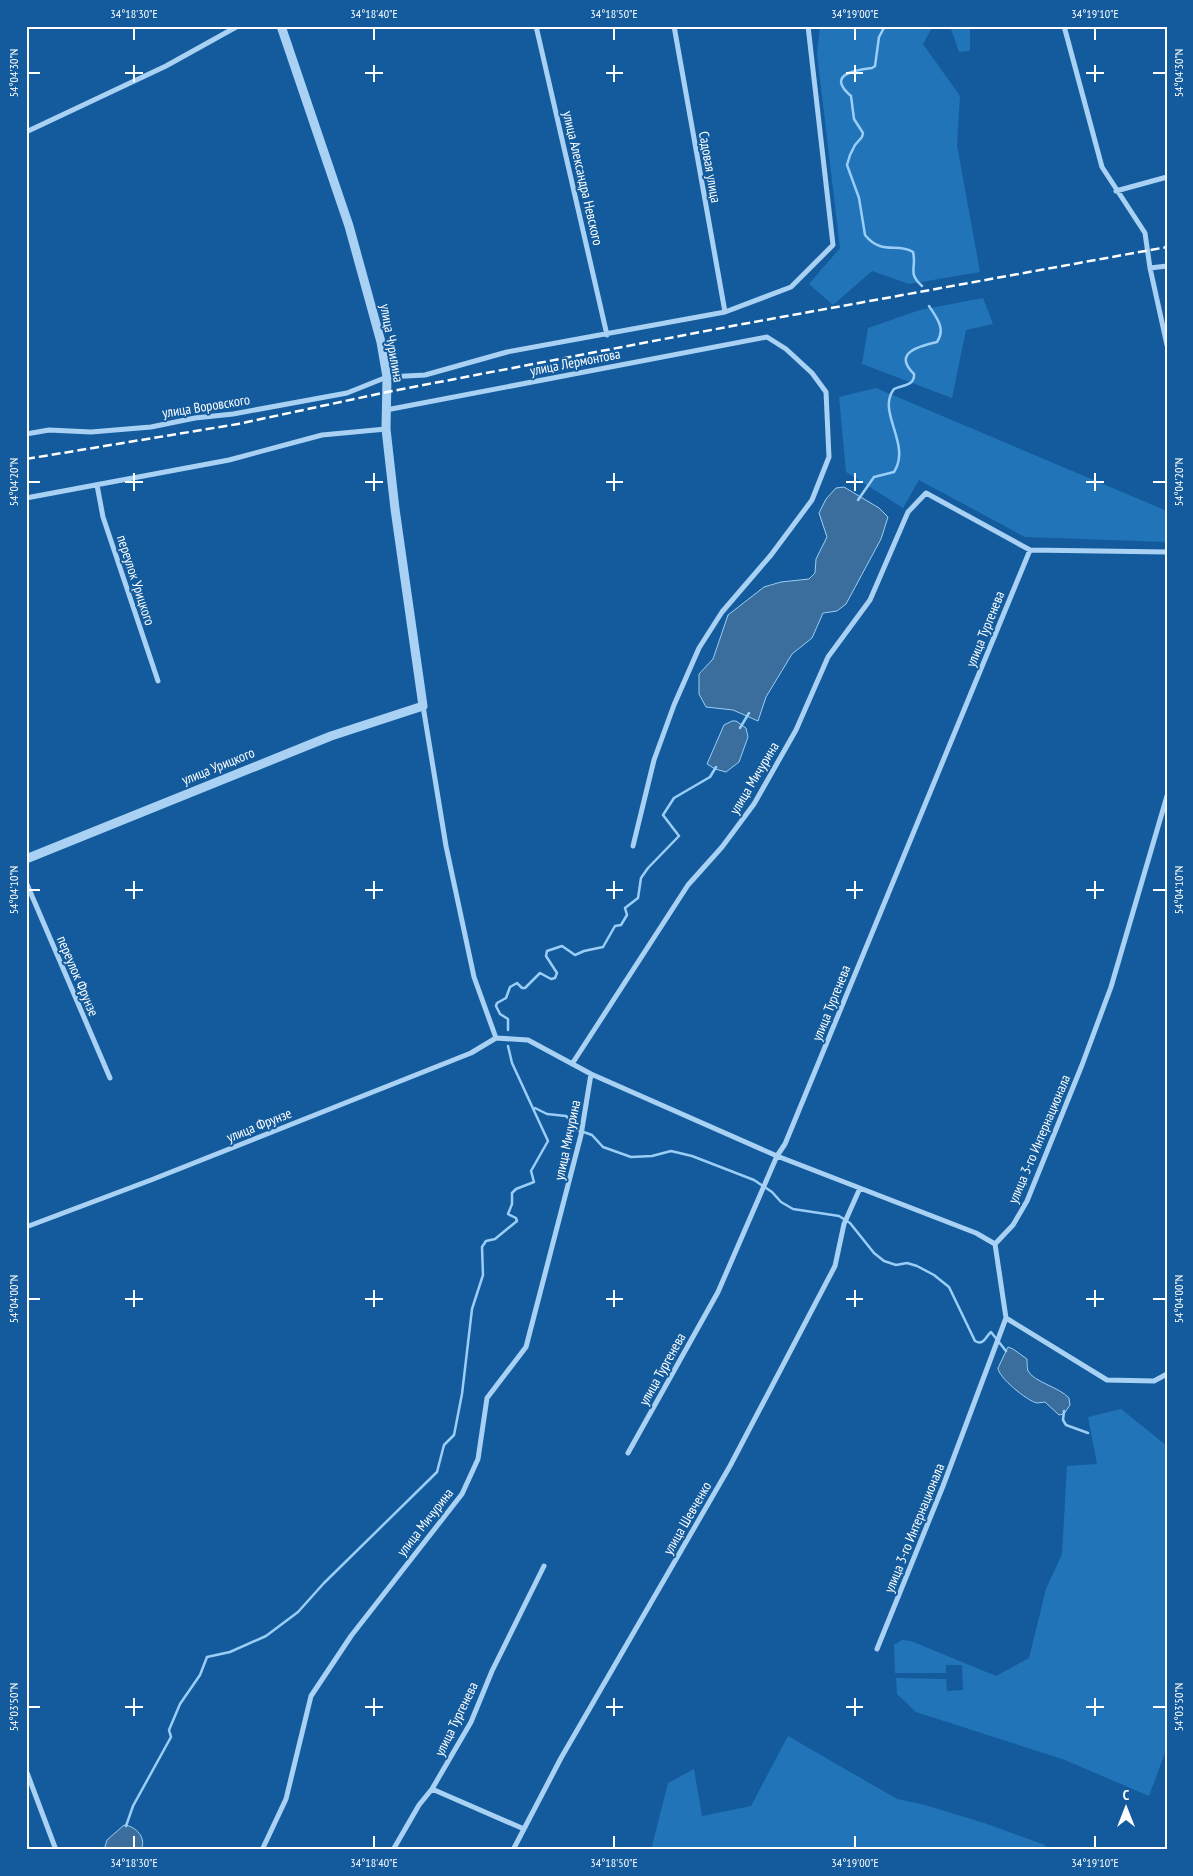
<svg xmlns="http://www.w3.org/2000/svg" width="1193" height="1876" font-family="'PT Sans Narrow',sans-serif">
	<rect width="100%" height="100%" fill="#135b9c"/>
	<path fill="#2274b9" d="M 820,26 L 933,26 L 923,44 L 960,96 L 957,145 L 980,272 L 909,284 L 872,271 L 833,305 L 809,284 L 840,248 L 817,54 Z
		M 950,26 L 970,26 L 970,51 L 959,52 Z
		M 983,298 L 993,324 L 966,330 L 952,398 L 862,364 L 868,328 L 920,310 Z
		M 876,388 L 1167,511 L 1167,542 L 1025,537 L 919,480 L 903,508 L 846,472 L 839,397 Z
		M 1121,1409 L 1167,1446 L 1167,1747 L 1149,1796 L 1065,1760 L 916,1712 L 897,1694 L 896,1678 L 946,1679 L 947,1691 L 963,1690 L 962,1665 L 946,1665 L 946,1673 L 895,1673 L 894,1645 L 902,1640 L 911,1641 L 996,1676 L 1029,1658 L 1046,1589 L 1062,1554 L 1067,1466 L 1097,1464 L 1088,1417 Z
		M 788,1736 L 897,1799 L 925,1805 L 984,1823 L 1045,1845 L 1045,1850 L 651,1850 L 668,1783 L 694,1769 L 702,1816 L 751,1806 Z"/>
	<path fill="#3b6e9c" stroke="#9acef7" d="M 844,487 L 879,508 L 888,517 L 881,539 L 846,604 L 837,611 L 823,613 L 812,638 L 792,654 L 766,697 L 758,721 L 733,710 L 706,707 L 699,694 L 699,674 L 713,659 L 728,615 L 764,587 L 781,582 L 809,579 L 815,573 L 816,559 L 827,537 L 819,513 L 826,499 L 836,488 Z
		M 732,721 L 736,721 L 746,728 L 748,737 L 739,762 L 726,772 L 715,769 L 707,764 L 724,725 Z
		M 1008,1347 L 1013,1349 L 1027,1359 C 1027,1362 1027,1367 1028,1371 C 1034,1382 1059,1387 1069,1398 L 1070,1405 L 1064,1414 L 1059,1415 L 1045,1402 C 1042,1402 1040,1403 1037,1403 C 1027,1401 998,1377 998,1368 Z
		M 124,1825 C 136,1826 147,1838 141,1850 L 104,1850 L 107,1840 Z"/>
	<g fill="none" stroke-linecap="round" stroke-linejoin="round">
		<path stroke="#9acef7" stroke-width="2.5" d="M 885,26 L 879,37 L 875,66 L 872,68 C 854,70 826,75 851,96 L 854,119 L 863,133 L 862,137 L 855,145 L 850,155 L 847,165 L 859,198 L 865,235 C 882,256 897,242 913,252 C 917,268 907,273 922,286
			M 858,500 L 874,477 L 894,472 C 912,444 876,412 894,389 C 902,385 915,386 914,374 C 892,353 919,346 937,342 C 946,329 937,318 929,306
			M 740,728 L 749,713
			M 508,1030 L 508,1019 L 500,1014 L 496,1006 L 497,1003 L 506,998 L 510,987 L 517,983 L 522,988 L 525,988 L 540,973 L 551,979 L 555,978 L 557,973 L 546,956 L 547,951 L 562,946 L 575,955 L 584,951 L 603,947 L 615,926 L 621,925 L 627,915 L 625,908 L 638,898 L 641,878 L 648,868 L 679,836 L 663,815 L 674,798 L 710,777 L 716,767
			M 535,1108 L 547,1114 L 566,1116 L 570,1120 L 572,1128 L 592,1135 L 603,1147 L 631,1157 L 652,1156 L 671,1151 L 692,1156 L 754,1180 L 772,1192 L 781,1202 L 793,1209 L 839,1216 L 850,1223 L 874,1253 L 884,1261 L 896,1265 L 907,1263 L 917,1266 L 934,1275 L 949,1287 L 975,1341 C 984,1346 985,1337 991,1332 L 1006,1351
			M 1064,1411 L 1063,1420 L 1066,1425 L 1088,1433
			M 126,1826 L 133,1806 L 171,1737 L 169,1730 L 180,1704 L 200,1675 L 207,1657 L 230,1652 L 266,1636 L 298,1612 L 324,1583 L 437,1472 L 444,1445 L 454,1435 L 462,1394 L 472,1309 L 483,1275 L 482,1247 L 486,1241 L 495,1239 L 517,1221 L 516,1218 L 508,1214 L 512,1204 L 512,1193 L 516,1189 L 534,1182 L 531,1171 L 548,1141 L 512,1063 L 508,1046"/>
		<path stroke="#a8d1f4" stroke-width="5" d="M 536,26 L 607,335
			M 674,26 L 725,312
			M 1064,26 L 1102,167 L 1145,233 L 1150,268 L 1167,345
			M 26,132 L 166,66 L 238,26
			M 1116,191 L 1167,177
			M 1150,268 L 1167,266
			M 386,410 L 767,337 L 786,349 L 812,373 L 826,392 L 829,457 L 812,500 L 771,555 L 722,612 L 699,648 L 674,705 L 654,760 L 633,846
			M 26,434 L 49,430 L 91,432 L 151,427 L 195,418 L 233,414 L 347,393 L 387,377 L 425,375 L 507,352 L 725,312 L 791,287 L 833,245 L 808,26
			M 97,485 L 103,517 L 158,681
			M 26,498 L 229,460 L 322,435 L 386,429
			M 423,706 L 446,846 L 474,977 L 496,1038
			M 26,882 L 110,1078
			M 496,1038 L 528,1040 L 591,1074 L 777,1156 L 976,1233 L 995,1244
			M 572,1064 L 688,885 L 722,847 L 754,804 L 796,730 L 828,657 L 870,600 L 908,512 L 926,493 L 1030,550 L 1167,552
			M 26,1227 L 151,1180 L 471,1053 L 496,1038
			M 1006,1318 L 1107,1380 L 1154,1381 L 1167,1374
			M 628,1453 L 718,1292 L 777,1156 L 785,1144 L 1030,550
			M 877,1649 L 943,1486 L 1006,1318 L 995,1244 L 1013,1225 L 1027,1201 L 1082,1065 L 1111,987 L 1167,796
			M 26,1770 L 56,1850
			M 432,1789 L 524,1829
			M 262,1850 L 286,1799 L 311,1696 L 351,1636 L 462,1494 L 478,1459 L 487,1398 L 526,1347 L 581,1135 L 591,1074
			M 393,1850 L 419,1805 L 432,1789 L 471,1722 L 492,1671 L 544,1566
			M 513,1850 L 561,1758 L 730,1466 L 835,1266 L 844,1224 L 860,1188"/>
		<path stroke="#a8d1f4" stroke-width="9" d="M 26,859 L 331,736 L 423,706 L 395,509 L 386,429 L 387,377 L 381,342 L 349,226 L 281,26"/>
		<path stroke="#fff" stroke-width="2.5" stroke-dasharray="9 4" stroke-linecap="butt" d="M 26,459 L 238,424 L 387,392 L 732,326 L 1167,247"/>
	</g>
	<path fill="none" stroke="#fff" stroke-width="2" d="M 134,28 L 134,40M 374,28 L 374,40M 614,28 L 614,40M 855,28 L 855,40M 1095,28 L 1095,40M 134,65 L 134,82M 374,65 L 374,82M 614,65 L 614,82M 855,65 L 855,82M 1095,65 L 1095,82M 28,73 L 40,73M 125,73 L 143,73M 365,73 L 383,73M 606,73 L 623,73M 846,73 L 863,73M 1086,73 L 1104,73M 1153,73 L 1166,73M 134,473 L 134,491M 374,473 L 374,491M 614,473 L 614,491M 855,473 L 855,491M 1095,473 L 1095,491M 28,482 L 40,482M 125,482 L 143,482M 365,482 L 383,482M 606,482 L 623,482M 846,482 L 863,482M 1086,482 L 1104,482M 1153,482 L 1166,482M 134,881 L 134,899M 374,881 L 374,899M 614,881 L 614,899M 855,881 L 855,899M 1095,881 L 1095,899M 28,890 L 40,890M 125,890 L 143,890M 365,890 L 383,890M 606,890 L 623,890M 846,890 L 863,890M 1086,890 L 1104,890M 1153,890 L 1166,890M 134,1290 L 134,1307M 374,1290 L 374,1307M 614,1290 L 614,1307M 855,1290 L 855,1307M 1095,1290 L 1095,1307M 28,1299 L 40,1299M 125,1299 L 143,1299M 365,1299 L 383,1299M 606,1299 L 623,1299M 846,1299 L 863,1299M 1086,1299 L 1104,1299M 1153,1299 L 1166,1299M 134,1698 L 134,1716M 374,1698 L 374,1716M 614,1698 L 614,1716M 855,1698 L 855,1716M 1095,1698 L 1095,1716M 28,1707 L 40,1707M 125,1707 L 143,1707M 365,1707 L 383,1707M 606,1707 L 623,1707M 846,1707 L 863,1707M 1086,1707 L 1104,1707M 1153,1707 L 1166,1707M 134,1836 L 134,1848M 374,1836 L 374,1848M 614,1836 L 614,1848M 855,1836 L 855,1848M 1095,1836 L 1095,1848"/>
	<g text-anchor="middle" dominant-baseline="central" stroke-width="4" stroke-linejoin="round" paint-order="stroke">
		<g font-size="14" fill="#fff" stroke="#135b9c">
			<text transform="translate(710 167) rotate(80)">Садовая улица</text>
			<text transform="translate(583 178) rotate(77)">улица Александра Невского</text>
			<text transform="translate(392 343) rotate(80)">улица Чурилина</text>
			<text transform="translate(575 362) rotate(-11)">улица Лермонтова</text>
			<text transform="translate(206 406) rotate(-9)">улица Воровского</text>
			<text transform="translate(136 580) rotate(72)">переулок Урицкого</text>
			<text transform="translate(985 629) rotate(-68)">улица Тургенева</text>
			<text transform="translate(218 766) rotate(-22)">улица Урицкого</text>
			<text transform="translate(754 778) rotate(-59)">улица Мичурина</text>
			<text transform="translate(78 976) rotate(67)">переулок Фрунзе</text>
			<text transform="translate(831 1003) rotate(-68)">улица Тургенева</text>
			<text transform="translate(259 1125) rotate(-22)">улица Фрунзе</text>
			<text transform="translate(1039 1139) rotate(-67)">улица 3-го Интернационала</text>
			<text transform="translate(567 1140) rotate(-78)">улица Мичурина</text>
			<text transform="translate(662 1369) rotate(-61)">улица Тургенева</text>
			<text transform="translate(687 1518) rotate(-60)">улица Шевченко</text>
			<text transform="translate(425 1522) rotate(-52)">улица Мичурина</text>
			<text transform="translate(914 1528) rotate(-68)">улица 3-го Интернационала</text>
			<text transform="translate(456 1719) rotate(-64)">улица Тургенева</text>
		</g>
	</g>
	<rect width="1193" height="1876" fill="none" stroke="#135b9c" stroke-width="55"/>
	<g transform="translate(1126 1808)" stroke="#135b9c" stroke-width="4" paint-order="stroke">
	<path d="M0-4L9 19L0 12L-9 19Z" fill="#ffffff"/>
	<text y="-8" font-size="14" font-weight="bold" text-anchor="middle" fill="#ffffff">С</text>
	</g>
	<rect x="28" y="28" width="1138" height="1820" fill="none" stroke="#fff" stroke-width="2"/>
	<g font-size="12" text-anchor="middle" fill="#fff">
		<text x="134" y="18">34°18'30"E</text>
		<text x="374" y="18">34°18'40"E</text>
		<text x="614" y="18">34°18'50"E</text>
		<text x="855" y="18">34°19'00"E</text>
		<text x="1095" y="18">34°19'10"E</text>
		<text transform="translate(14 73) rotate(-90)" y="4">54°04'30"N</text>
		<text transform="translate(1179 73) rotate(-90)" y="4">54°04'30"N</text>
		<text transform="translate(14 482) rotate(-90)" y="4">54°04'20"N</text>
		<text transform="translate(1179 482) rotate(-90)" y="4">54°04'20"N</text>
		<text transform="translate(14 890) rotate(-90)" y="4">54°04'10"N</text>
		<text transform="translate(1179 890) rotate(-90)" y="4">54°04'10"N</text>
		<text transform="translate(14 1299) rotate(-90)" y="4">54°04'00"N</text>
		<text transform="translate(1179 1299) rotate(-90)" y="4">54°04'00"N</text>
		<text transform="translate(14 1707) rotate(-90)" y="4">54°03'50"N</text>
		<text transform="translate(1179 1707) rotate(-90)" y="4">54°03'50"N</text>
		<text x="134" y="1867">34°18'30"E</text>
		<text x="374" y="1867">34°18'40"E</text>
		<text x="614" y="1867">34°18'50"E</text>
		<text x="855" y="1867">34°19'00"E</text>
		<text x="1095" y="1867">34°19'10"E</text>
	</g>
</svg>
